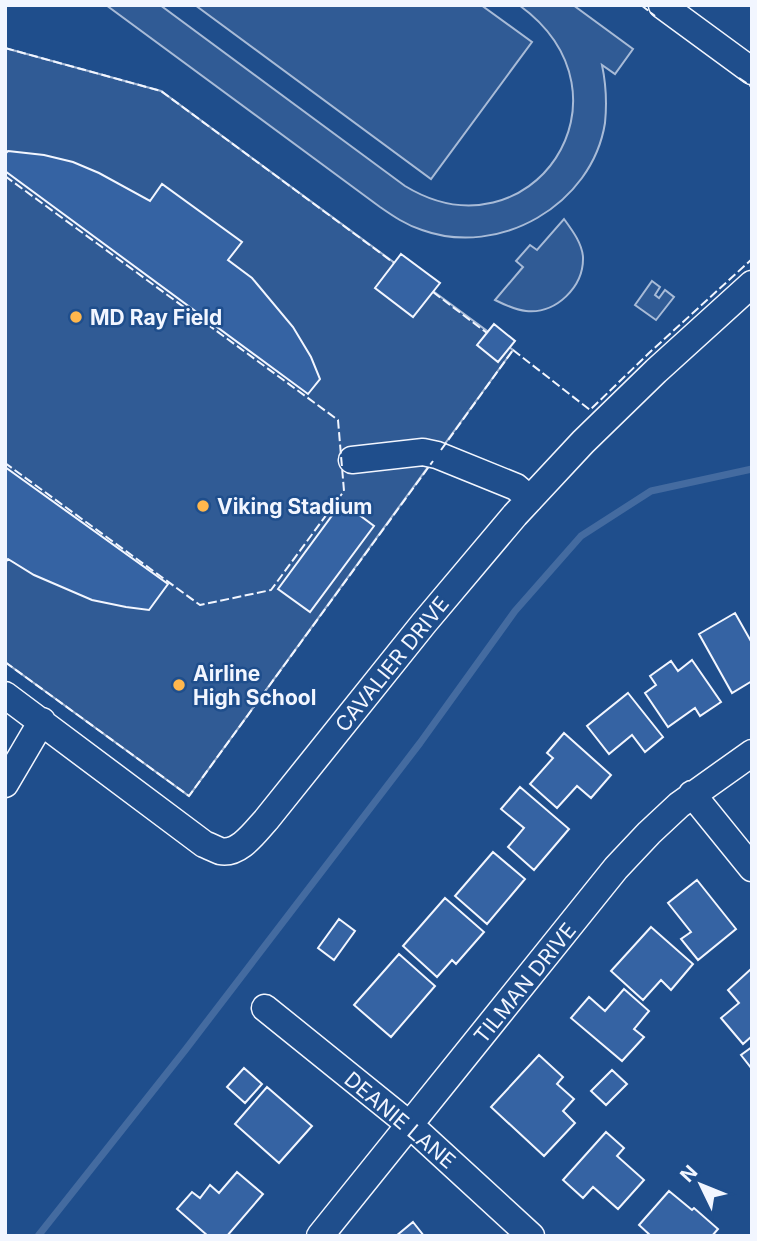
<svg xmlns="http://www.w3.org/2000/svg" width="757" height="1241" font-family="Inter,sans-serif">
	<rect width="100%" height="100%" fill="#1f4e8c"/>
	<path fill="#305b95" stroke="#a8bbd7" stroke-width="2" d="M 106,5 L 160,5 L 405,186 C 530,262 644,96 519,5 L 573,5 L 633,49 L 615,74 L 602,65 C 606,84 607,103 605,123 C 592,205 499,258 422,230 C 406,225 393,216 380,207 Z
		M 195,5 L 481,5 L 532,42 L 431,179 Z
		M 5,48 L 161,91 L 513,350 L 189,796 L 5,662 Z
		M 564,219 C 572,230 582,243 583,257 C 584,287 556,314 526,311 C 515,310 505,305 495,300 L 523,267 L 516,261 L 530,245 L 537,250 Z
		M 652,281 L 660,287 L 655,295 L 659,298 L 665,290 L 674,297 L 656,320 L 635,305 Z"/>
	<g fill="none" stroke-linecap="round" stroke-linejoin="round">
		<path stroke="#446ba0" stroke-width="7" d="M 38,1236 L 186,1049 L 420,743 L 515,611 L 581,536 L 651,491 L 752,469"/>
	</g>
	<path fill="#3563a3" stroke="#f2f6ff" stroke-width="2" d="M 8,151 L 44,155 L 73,162 L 99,173 L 150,201 L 162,184 L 242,242 L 228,260 L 252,278 L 293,327 L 311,357 L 320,379 L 308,394 L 5,171 L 5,154 Z
		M 401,254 L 440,283 L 413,317 L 375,288 Z
		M 494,324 L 515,341 L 498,362 L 477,345 Z
		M 5,467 L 168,584 L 149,610 L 126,607 L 92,600 L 34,575 L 8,559 L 5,563 Z
		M 342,502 L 374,526 L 310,612 L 278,589 Z
		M 735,613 L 752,643 L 752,681 L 732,693 L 699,634 Z
		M 692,660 L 721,702 L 700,716 L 695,708 L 668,727 L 645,693 L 656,685 L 650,676 L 671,661 L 678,671 Z
		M 628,693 L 663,737 L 645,752 L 632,735 L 609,754 L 587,726 Z
		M 564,733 L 611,775 L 591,798 L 577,786 L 557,808 L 530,784 L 553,758 L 547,753 Z
		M 520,787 L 569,829 L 534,870 L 508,847 L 524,828 L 501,809 Z
		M 493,852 L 525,879 L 487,924 L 455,896 Z
		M 697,880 L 736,929 L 698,960 L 681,939 L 691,932 L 668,903 Z
		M 445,898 L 484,932 L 456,964 L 452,960 L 437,977 L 403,946 Z
		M 339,919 L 355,931 L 334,960 L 318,948 Z
		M 651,927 L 693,964 L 671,990 L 661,980 L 643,1000 L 611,971 Z
		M 399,954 L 435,986 L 391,1037 L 354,1005 Z
		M 751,969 L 752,1036 L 743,1044 L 721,1018 L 739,1003 L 728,990 Z
		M 624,989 L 649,1011 L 634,1029 L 644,1037 L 622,1061 L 571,1018 L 589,997 L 605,1011 Z
		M 752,1047 L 752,1069 L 741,1055 Z
		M 539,1055 L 563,1077 L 557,1084 L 574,1099 L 563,1111 L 575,1123 L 544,1156 L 491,1107 Z
		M 244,1068 L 262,1084 L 245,1103 L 227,1087 Z
		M 612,1070 L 627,1084 L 606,1105 L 591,1091 Z
		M 267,1087 L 312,1126 L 279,1163 L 235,1124 Z
		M 606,1132 L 624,1148 L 617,1156 L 644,1180 L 618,1209 L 593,1187 L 583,1198 L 563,1180 Z
		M 237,1172 L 263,1194 L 227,1236 L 208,1236 L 177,1209 L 192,1192 L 200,1198 L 210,1185 L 219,1193 Z
		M 669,1191 L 692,1210 L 694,1208 L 718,1229 L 712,1236 L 651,1236 L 639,1225 Z
		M 413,1222 L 424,1236 L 396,1236 Z"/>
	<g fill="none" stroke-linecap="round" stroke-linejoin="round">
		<defs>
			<path id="minor" d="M 662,5 L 752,71
				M 352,460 L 423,452 L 437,455 L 516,487 L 530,499
				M 5,695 L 204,844 C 209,846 215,849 220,851 C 239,855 255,832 266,820 L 424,623 L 515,515 L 583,442 L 656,371 L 752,284
				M 5,784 L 42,721
				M 692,794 L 752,868
				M 265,1008 L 410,1125 L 531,1236
				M 320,1236 L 616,868 L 649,833 L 679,805 L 752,753"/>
		</defs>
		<use href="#minor" stroke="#f2f6ff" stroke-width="29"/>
		<use href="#minor" stroke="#1f4e8c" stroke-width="26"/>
		<path stroke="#f2f6ff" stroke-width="2" stroke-dasharray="9 3.5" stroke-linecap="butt" d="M 641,5 L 655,16
			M 5,48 L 161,91 L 394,263
			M 739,78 L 752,87
			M 5,176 L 338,420 L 344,491 L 271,590 L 200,605 L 5,463
			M 433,292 L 487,333
			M 513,350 L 590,410 L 649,353 L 752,259
			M 441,450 L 513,350
			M 5,662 L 189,796 L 433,461"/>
	</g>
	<g fill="#ffb74d" stroke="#1f4e8c" stroke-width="2.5">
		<circle cx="76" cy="317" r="7"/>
		<circle cx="203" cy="506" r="7"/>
		<circle cx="179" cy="685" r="7"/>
	</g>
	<g text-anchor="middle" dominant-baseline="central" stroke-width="5" stroke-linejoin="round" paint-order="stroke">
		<g font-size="21" font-weight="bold" fill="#f2f6ff" stroke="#1f4e8c" text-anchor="start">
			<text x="90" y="317">MD Ray Field</text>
			<text x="217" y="506">Viking Stadium</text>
			<text x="193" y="673">Airline<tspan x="193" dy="24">High School</tspan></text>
		</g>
		<g font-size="21" fill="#f2f6ff" stroke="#1f4e8c">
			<text transform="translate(392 664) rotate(-51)">CAVALIER DRIVE</text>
			<text transform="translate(525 983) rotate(-51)">TILMAN DRIVE</text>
			<text transform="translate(400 1120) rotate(40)">DEANIE LANE</text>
		</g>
	</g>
	<rect width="757" height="1241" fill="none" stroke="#f2f6ff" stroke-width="14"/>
	<g transform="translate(701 1185) rotate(313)" stroke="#1f4e8c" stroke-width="5" paint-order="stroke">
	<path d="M0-5L12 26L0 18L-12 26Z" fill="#f2f6ff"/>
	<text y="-10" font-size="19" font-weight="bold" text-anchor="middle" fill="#f2f6ff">N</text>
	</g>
</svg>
